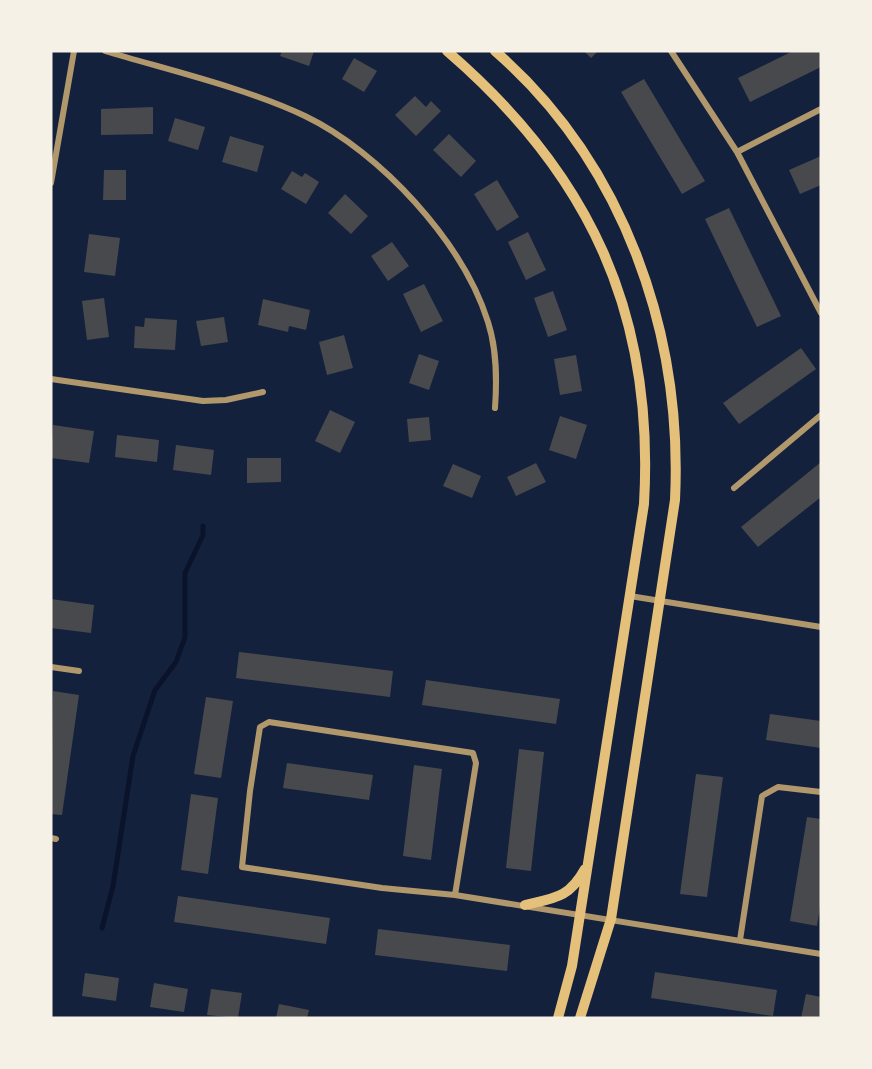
<svg xmlns="http://www.w3.org/2000/svg" width="872" height="1069" font-family="'Noto Serif',serif">
	<rect width="100%" height="100%" fill="#14213d"/>
	<g fill="none" stroke-linecap="round" stroke-linejoin="round">
		<path stroke="#0b132b" stroke-width="5" d="M 102,928 L 113,886 L 133,756 L 155,690 L 176,662 L 185,637 L 185,573 L 203,535 L 203,526"/>
	</g>
	<path fill="#48494c" d="M 282,51 L 314,51 L 309,66 L 280,56 Z
		M 584,51 L 598,51 L 591,58 Z
		M 793,51 L 821,51 L 821,67 L 750,102 L 738,78 Z
		M 354,58 L 377,71 L 364,92 L 342,79 Z
		M 644,79 L 705,181 L 682,194 L 621,92 Z
		M 415,96 L 426,107 L 431,101 L 441,111 L 416,136 L 395,115 Z
		M 153,107 L 153,134 L 101,135 L 101,109 Z
		M 175,118 L 205,127 L 198,150 L 168,141 Z
		M 449,134 L 476,161 L 461,177 L 433,150 Z
		M 230,136 L 264,146 L 257,172 L 222,162 Z
		M 821,156 L 821,185 L 800,194 L 789,170 Z
		M 104,170 L 126,170 L 126,200 L 103,200 Z
		M 292,171 L 302,177 L 305,173 L 319,182 L 306,204 L 281,189 Z
		M 497,180 L 519,217 L 497,231 L 474,194 Z
		M 345,194 L 368,216 L 351,234 L 328,213 Z
		M 729,208 L 781,316 L 757,327 L 705,219 Z
		M 528,232 L 546,270 L 526,280 L 508,242 Z
		M 89,234 L 120,238 L 115,276 L 84,272 Z
		M 392,242 L 409,266 L 388,281 L 371,256 Z
		M 424,284 L 443,321 L 421,332 L 403,294 Z
		M 553,291 L 567,330 L 548,337 L 534,298 Z
		M 104,298 L 109,337 L 87,340 L 82,301 Z
		M 263,299 L 310,310 L 306,330 L 289,326 L 288,332 L 258,325 Z
		M 224,317 L 228,342 L 201,346 L 196,321 Z
		M 145,318 L 177,320 L 175,350 L 134,348 L 135,326 L 144,327 Z
		M 344,335 L 353,368 L 327,375 L 319,342 Z
		M 801,348 L 816,369 L 739,424 L 723,403 Z
		M 419,354 L 439,361 L 429,390 L 409,383 Z
		M 576,355 L 582,391 L 560,395 L 554,359 Z
		M 330,410 L 355,422 L 340,453 L 315,441 Z
		M 560,416 L 587,425 L 576,459 L 549,450 Z
		M 429,417 L 431,440 L 409,442 L 407,419 Z
		M 53,425 L 94,431 L 89,463 L 51,458 Z
		M 117,435 L 159,440 L 157,462 L 115,457 Z
		M 176,445 L 214,450 L 211,475 L 173,470 Z
		M 247,458 L 281,458 L 281,482 L 247,483 Z
		M 821,462 L 821,497 L 758,547 L 741,527 Z
		M 536,463 L 546,482 L 516,496 L 507,477 Z
		M 453,464 L 481,476 L 472,498 L 443,486 Z
		M 51,599 L 94,605 L 91,633 L 51,628 Z
		M 239,652 L 393,671 L 390,697 L 236,678 Z
		M 426,680 L 560,699 L 556,724 L 422,705 Z
		M 53,691 L 79,695 L 62,815 L 51,814 Z
		M 206,697 L 233,701 L 221,778 L 194,774 Z
		M 770,714 L 821,721 L 821,748 L 766,740 Z
		M 519,749 L 544,752 L 531,871 L 506,868 Z
		M 287,763 L 373,775 L 369,800 L 283,788 Z
		M 414,765 L 442,769 L 431,860 L 403,856 Z
		M 696,774 L 723,777 L 707,897 L 680,894 Z
		M 191,794 L 218,798 L 208,874 L 181,870 Z
		M 807,817 L 821,819 L 821,901 L 817,926 L 790,921 Z
		M 178,896 L 330,918 L 326,944 L 174,922 Z
		M 378,929 L 510,945 L 507,971 L 375,955 Z
		M 655,972 L 777,990 L 773,1016 L 651,998 Z
		M 85,973 L 119,978 L 116,1001 L 82,996 Z
		M 154,983 L 188,989 L 184,1012 L 150,1007 Z
		M 211,989 L 242,993 L 238,1018 L 207,1015 Z
		M 806,994 L 821,997 L 821,1018 L 801,1018 Z
		M 279,1004 L 309,1010 L 307,1018 L 276,1018 Z"/>
	<g fill="none" stroke-linecap="round" stroke-linejoin="round">
		<path stroke="#b1986c" stroke-width="6" d="M 105,51 C 168,70 246,88 305,116 C 380,152 463,242 488,322 C 497,350 497,379 495,408
			M 671,51 L 737,152 L 821,313
			M 737,152 L 821,109
			M 51,183 L 74,51
			M 51,379 L 203,401 L 226,400 L 263,392
			M 734,488 L 821,415
			M 630,596 L 821,627
			M 51,667 L 79,671
			M 269,722 L 473,753 L 476,763 L 455,895 L 382,888 L 242,867 L 250,791 L 260,727 Z
			M 51,838 L 56,839
			M 455,895 L 821,954
			M 740,940 L 762,796 L 778,787 L 821,792"/>
		<path stroke="#e5c07b" stroke-width="10" d="M 447,51 C 590,174 655,314 644,504 L 572,966 L 558,1018
			M 495,51 C 624,163 683,333 675,500 L 611,919 L 580,1018
			M 525,905 C 555,898 569,898 585,869"/>
	</g>
	<rect width="872" height="1069" fill="none" stroke="#f6f1e7" stroke-width="105"/>
</svg>
